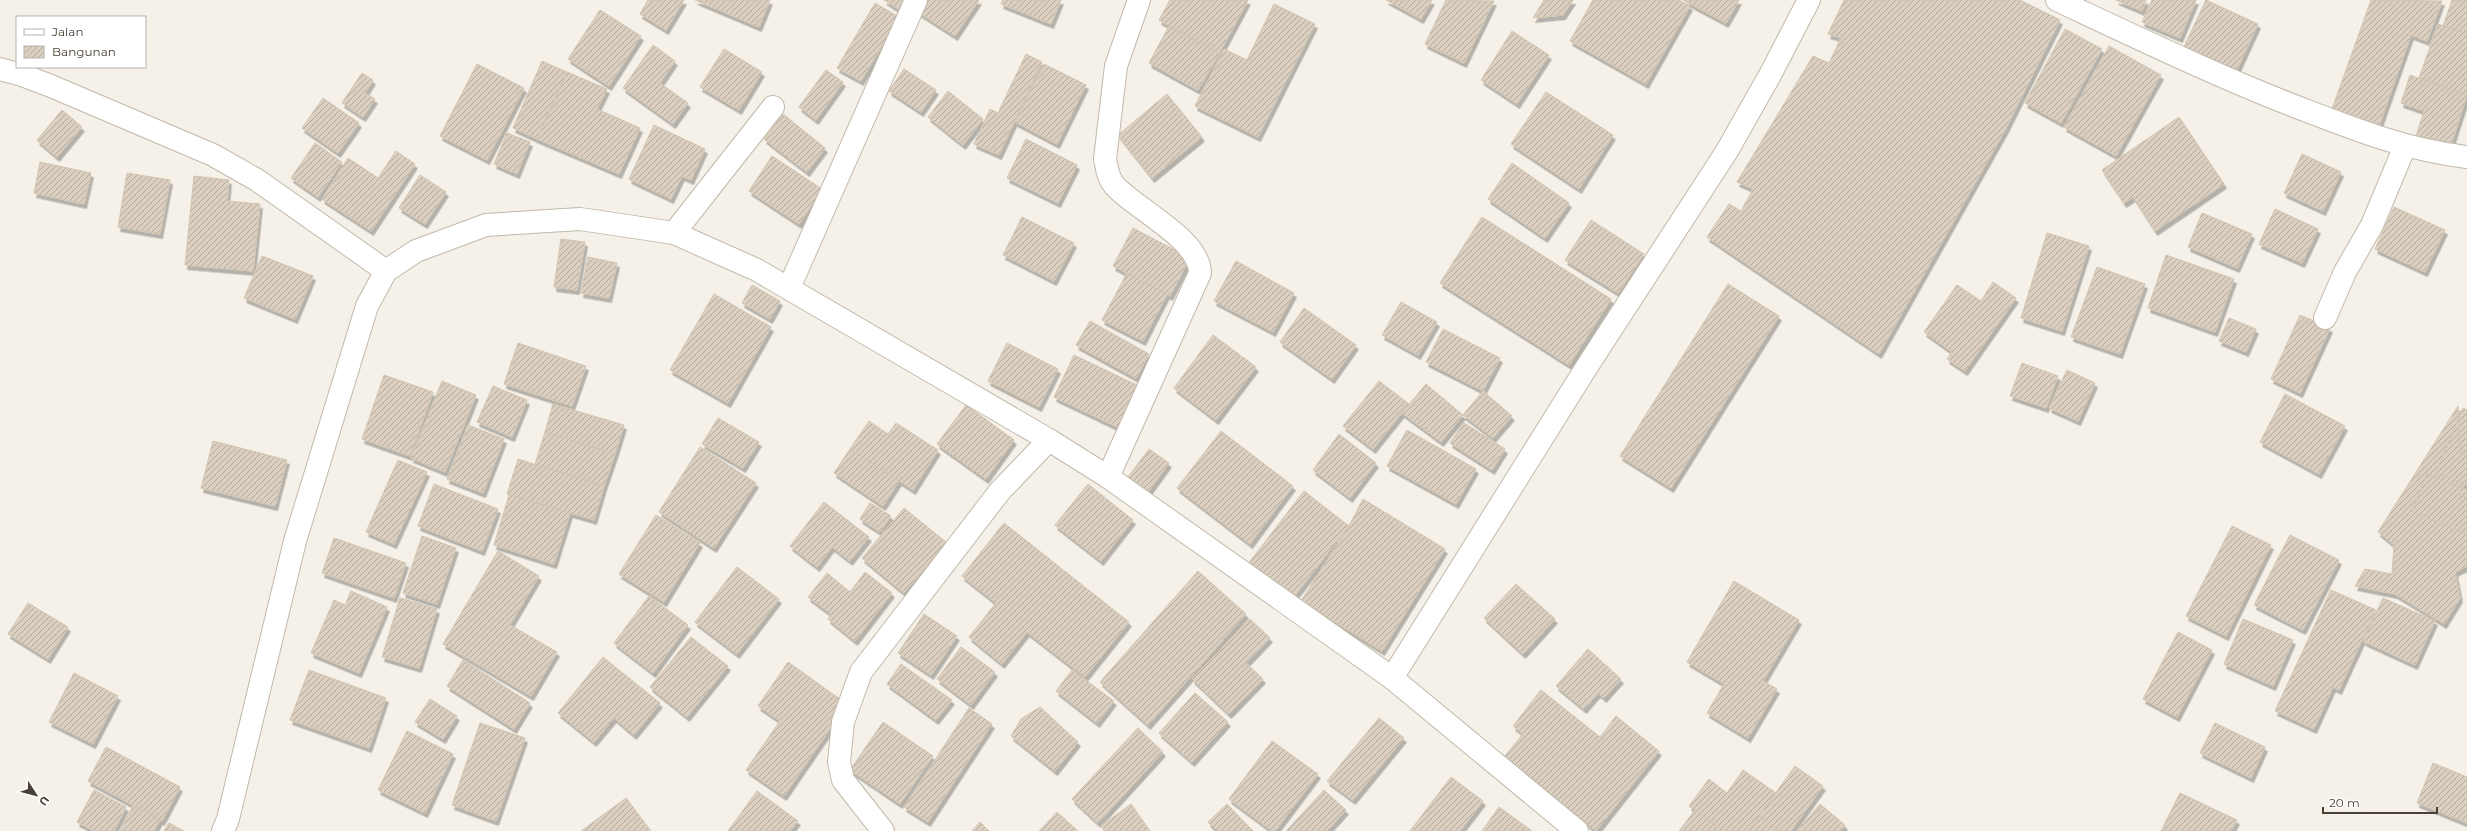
<svg xmlns="http://www.w3.org/2000/svg" width="2467" height="831" font-family="Montserrat,sans-serif">
	<defs>
		<pattern id="building-hatch" width="6" height="6" patternUnits="userSpaceOnUse"><rect width="6" height="6" fill="#dacfc0"/><path d="M-1 1l2-2M0 6l6-6M5 7l2-2" fill="none" stroke="#b3aa9d"/></pattern>
		<filter id="shadow"><feDropShadow dx="2.5" dy="4.5" stdDeviation="0" flood-color="#0004"/></filter>
	</defs>
	<rect width="100%" height="100%" fill="#f5f1e8"/>
	<path fill="url(#building-hatch)" stroke="#d3c4b0" filter="url(#shadow)" d="M 648,0 L 684,0 L 666,30 L 640,14 Z
		M 695,0 L 770,0 L 759,27 Z
		M 884,0 L 903,0 L 898,9 Z
		M 926,0 L 979,0 L 955,36 L 918,12 Z
		M 1003,0 L 1061,0 L 1051,24 L 1001,4 Z
		M 1170,0 L 1248,0 L 1219,54 L 1159,20 Z
		M 1386,0 L 1432,0 L 1421,19 Z
		M 1446,0 L 1494,1 L 1464,63 L 1425,44 Z
		M 1544,0 L 1573,0 L 1563,15 L 1533,18 Z
		M 1593,0 L 1679,0 L 1690,6 L 1646,84 L 1570,41 Z
		M 1683,0 L 1739,0 L 1726,23 Z
		M 1844,0 L 2020,0 L 2060,20 L 2005,130 L 1879,354 L 1707,237 L 1729,204 L 1741,211 L 1753,189 L 1737,182 L 1813,56 L 1829,63 L 1841,38 L 1828,34 Z
		M 2116,0 L 2146,0 L 2142,11 Z
		M 2152,0 L 2196,0 L 2180,38 L 2142,22 Z
		M 2206,0 L 2258,24 L 2234,76 L 2182,51 Z
		M 2371,0 L 2442,1 L 2427,41 L 2411,35 L 2379,126 L 2332,109 Z
		M 2452,0 L 2467,0 L 2467,34 L 2443,26 Z
		M 875,3 L 899,17 L 861,81 L 837,68 Z
		M 1274,4 L 1315,24 L 1258,137 L 1195,106 L 1224,49 L 1247,60 Z
		M 600,10 L 641,36 L 609,86 L 568,59 Z
		M 2438,24 L 2467,34 L 2467,95 L 2419,78 Z
		M 1169,26 L 1219,54 L 1198,90 L 1149,63 Z
		M 2065,29 L 2102,49 L 2061,123 L 2025,103 Z
		M 1512,31 L 1549,55 L 1517,104 L 1481,80 Z
		M 653,45 L 675,61 L 660,83 L 688,103 L 673,124 L 623,88 Z
		M 2109,46 L 2161,75 L 2116,156 L 2064,127 Z
		M 724,49 L 762,72 L 739,110 L 700,87 Z
		M 1026,54 L 1042,62 L 999,155 L 974,144 L 990,109 L 998,113 Z
		M 542,61 L 567,72 L 537,139 L 513,128 Z
		M 477,64 L 524,88 L 487,160 L 440,136 Z
		M 1044,64 L 1086,85 L 1057,144 L 1015,122 Z
		M 904,69 L 936,90 L 921,112 L 889,91 Z
		M 826,70 L 843,82 L 816,120 L 799,107 Z
		M 567,72 L 607,89 L 597,109 L 640,128 L 619,174 L 537,139 Z
		M 362,73 L 373,80 L 365,93 L 375,99 L 363,117 L 342,103 Z
		M 2410,75 L 2467,95 L 2450,148 L 2416,136 L 2424,111 L 2401,103 Z
		M 948,91 L 983,119 L 963,145 L 928,117 Z
		M 1546,92 L 1613,135 L 1579,189 L 1511,144 Z
		M 1167,94 L 1202,137 L 1152,178 L 1118,135 Z
		M 323,98 L 359,123 L 338,153 L 302,128 Z
		M 62,110 L 82,127 L 57,157 L 37,140 Z
		M 783,114 L 825,148 L 807,172 L 764,139 Z
		M 2179,117 L 2224,184 L 2155,231 L 2133,197 L 2124,203 L 2102,170 Z
		M 654,125 L 705,149 L 691,180 L 682,176 L 671,199 L 629,179 Z
		M 507,133 L 530,142 L 517,174 L 494,164 Z
		M 1026,139 L 1077,165 L 1058,203 L 1007,178 Z
		M 315,143 L 342,162 L 318,197 L 291,178 Z
		M 396,151 L 415,164 L 371,231 L 322,199 L 348,158 L 378,178 Z
		M 2302,154 L 2341,172 L 2323,211 L 2284,193 Z
		M 772,156 L 822,189 L 799,224 L 749,191 Z
		M 40,162 L 91,173 L 84,204 L 34,193 Z
		M 1512,163 L 1569,203 L 1545,238 L 1488,199 Z
		M 127,173 L 170,180 L 160,234 L 118,227 Z
		M 420,175 L 446,192 L 425,224 L 399,208 Z
		M 194,176 L 229,180 L 227,201 L 260,204 L 253,271 L 185,265 Z
		M 2394,207 L 2445,230 L 2425,272 L 2375,249 Z
		M 2275,209 L 2318,229 L 2302,263 L 2259,244 Z
		M 2202,213 L 2252,234 L 2237,268 L 2188,247 Z
		M 1022,217 L 1074,243 L 1054,281 L 1003,255 Z
		M 1482,217 L 1611,299 L 1569,365 L 1440,283 Z
		M 1591,220 L 1644,254 L 1618,293 L 1565,260 Z
		M 1133,228 L 1190,258 L 1170,296 L 1113,266 Z
		M 2047,233 L 2089,246 L 2062,331 L 2021,318 Z
		M 561,239 L 585,242 L 577,290 L 554,287 Z
		M 2166,255 L 2234,279 L 2215,332 L 2148,308 Z
		M 262,256 L 313,276 L 295,319 L 244,298 Z
		M 588,257 L 617,263 L 609,298 L 581,293 Z
		M 1236,261 L 1294,293 L 1273,332 L 1214,301 Z
		M 2097,267 L 2145,284 L 2120,354 L 2071,337 Z
		M 1127,273 L 1167,294 L 1143,341 L 1102,320 Z
		M 1993,282 L 2016,298 L 1965,371 L 1947,359 L 1952,352 L 1924,332 L 1957,285 L 1981,301 Z
		M 1728,284 L 1779,316 L 1671,488 L 1620,456 Z
		M 752,285 L 780,301 L 770,319 L 742,303 Z
		M 714,294 L 771,327 L 728,403 L 670,370 Z
		M 1401,302 L 1437,322 L 1418,355 L 1382,335 Z
		M 1304,308 L 1356,345 L 1332,379 L 1280,342 Z
		M 2300,315 L 2330,328 L 2300,393 L 2271,379 Z
		M 2229,318 L 2256,329 L 2246,352 L 2219,341 Z
		M 1090,321 L 1149,354 L 1136,378 L 1076,345 Z
		M 1443,329 L 1500,358 L 1483,391 L 1426,362 Z
		M 1213,335 L 1256,367 L 1216,420 L 1174,388 Z
		M 518,343 L 586,366 L 572,406 L 504,384 Z
		M 1007,343 L 1058,369 L 1039,407 L 988,381 Z
		M 1074,355 L 1141,387 L 1121,429 L 1054,397 Z
		M 2022,363 L 2058,376 L 2046,408 L 2010,396 Z
		M 2067,370 L 2095,383 L 2078,421 L 2049,408 Z
		M 384,375 L 433,392 L 410,456 L 362,439 Z
		M 442,381 L 476,395 L 445,472 L 411,458 Z
		M 1379,381 L 1409,404 L 1373,449 L 1343,426 Z
		M 1426,384 L 1463,415 L 1441,442 L 1402,413 Z
		M 493,386 L 527,400 L 512,437 L 477,422 Z
		M 1483,391 L 1512,416 L 1493,438 L 1463,415 Z
		M 2285,394 L 2345,426 L 2319,474 L 2260,442 Z
		M 553,404 L 624,425 L 615,454 L 545,432 Z
		M 966,405 L 1014,440 L 986,479 L 937,444 Z
		M 2458,406 L 2460,452 L 2467,455 L 2467,480 L 2459,494 L 2467,498 L 2467,566 L 2455,572 L 2460,598 L 2444,624 L 2395,594 L 2355,586 L 2365,569 L 2392,574 L 2394,545 L 2378,532 Z
		M 2463,408 L 2467,410 L 2467,485 L 2436,472 Z
		M 718,418 L 759,442 L 743,468 L 702,444 Z
		M 869,421 L 888,434 L 896,423 L 938,450 L 913,490 L 850,449 Z
		M 1464,423 L 1505,449 L 1492,470 L 1450,443 Z
		M 468,425 L 504,439 L 483,493 L 447,479 Z
		M 1407,430 L 1476,469 L 1456,504 L 1387,466 Z
		M 1221,431 L 1293,486 L 1250,544 L 1177,488 Z
		M 545,432 L 615,454 L 604,486 L 535,464 Z
		M 1339,434 L 1376,463 L 1350,498 L 1313,470 Z
		M 213,441 L 287,460 L 275,506 L 201,488 Z
		M 700,447 L 756,483 L 714,548 L 659,512 Z
		M 850,449 L 899,481 L 883,506 L 834,473 Z
		M 1149,449 L 1169,463 L 1143,499 L 1123,484 Z
		M 518,459 L 604,486 L 594,520 L 507,494 Z
		M 398,460 L 427,472 L 394,544 L 366,532 Z
		M 2427,474 L 2467,490 L 2467,534 L 2412,512 Z
		M 434,484 L 498,509 L 482,551 L 418,526 Z
		M 1088,484 L 1133,520 L 1101,561 L 1055,525 Z
		M 1304,491 L 1349,526 L 1293,598 L 1248,564 Z
		M 509,495 L 570,513 L 554,564 L 494,545 Z
		M 1363,499 L 1445,549 L 1382,651 L 1301,601 L 1349,526 Z
		M 824,502 L 869,537 L 850,561 L 832,547 L 817,567 L 790,546 Z
		M 870,503 L 891,516 L 880,532 L 860,519 Z
		M 904,508 L 946,542 L 904,593 L 862,558 Z
		M 656,515 L 700,543 L 664,602 L 619,574 Z
		M 1004,523 L 1129,622 L 1085,677 L 1027,632 L 1002,664 L 969,637 L 996,603 L 962,576 Z
		M 2232,526 L 2271,545 L 2226,636 L 2186,616 Z
		M 2290,535 L 2339,560 L 2303,630 L 2254,605 Z
		M 422,536 L 456,548 L 437,604 L 403,593 Z
		M 334,538 L 406,563 L 394,598 L 322,573 Z
		M 498,551 L 539,576 L 510,625 L 557,652 L 531,696 L 443,644 Z
		M 737,567 L 779,599 L 737,654 L 695,622 Z
		M 1198,571 L 1246,614 L 1148,725 L 1100,682 Z
		M 865,572 L 892,593 L 855,641 L 828,619 L 831,614 L 808,597 L 827,573 L 850,592 Z
		M 1734,581 L 1799,620 L 1763,681 L 1777,689 L 1748,738 L 1707,713 L 1724,684 L 1687,662 Z
		M 1516,584 L 1555,619 L 1523,654 L 1484,618 Z
		M 2331,590 L 2376,610 L 2339,690 L 2333,687 L 2314,729 L 2275,711 Z
		M 351,591 L 387,607 L 359,673 L 311,653 L 334,600 L 345,605 Z
		M 649,596 L 688,625 L 653,673 L 614,643 Z
		M 400,598 L 437,609 L 419,668 L 382,657 Z
		M 2383,598 L 2435,621 L 2415,665 L 2363,641 Z
		M 28,603 L 68,627 L 48,659 L 8,634 Z
		M 924,614 L 957,636 L 931,675 L 898,653 Z
		M 1250,619 L 1270,638 L 1246,663 L 1263,679 L 1229,714 L 1192,679 Z
		M 2243,619 L 2293,640 L 2273,686 L 2224,664 Z
		M 2178,632 L 2212,650 L 2177,717 L 2143,699 Z
		M 691,637 L 728,666 L 687,717 L 650,687 Z
		M 961,647 L 995,672 L 971,705 L 937,679 Z
		M 1588,649 L 1621,679 L 1604,698 L 1598,693 L 1584,709 L 1556,686 Z
		M 603,657 L 660,703 L 634,735 L 614,718 L 594,742 L 558,713 Z
		M 463,660 L 530,703 L 514,729 L 447,686 Z
		M 788,662 L 847,704 L 784,796 L 746,770 L 780,721 L 758,706 Z
		M 901,664 L 952,700 L 936,720 L 887,684 Z
		M 309,670 L 386,698 L 369,748 L 290,720 Z
		M 1072,670 L 1114,701 L 1097,723 L 1056,691 Z
		M 74,673 L 118,696 L 93,744 L 49,722 Z
		M 1541,690 L 1600,737 L 1616,716 L 1659,751 L 1596,831 L 1504,757 L 1523,734 L 1513,726 Z
		M 1195,693 L 1228,722 L 1192,762 L 1159,733 Z
		M 430,699 L 457,716 L 443,739 L 415,722 Z
		M 1040,707 L 1078,742 L 1055,771 L 1011,736 L 1021,719 Z
		M 969,708 L 992,724 L 928,822 L 904,807 Z
		M 1379,718 L 1404,738 L 1353,800 L 1327,781 Z
		M 883,722 L 933,756 L 900,804 L 850,770 Z
		M 480,723 L 525,738 L 496,821 L 452,805 Z
		M 2215,723 L 2265,747 L 2251,778 L 2200,753 Z
		M 1138,728 L 1163,752 L 1098,823 L 1072,799 Z
		M 407,731 L 453,754 L 425,813 L 378,790 Z
		M 1272,741 L 1318,774 L 1275,831 L 1272,831 L 1229,799 Z
		M 106,747 L 180,787 L 162,821 L 88,781 Z
		M 2433,763 L 2467,777 L 2467,823 L 2417,803 Z
		M 1795,766 L 1823,786 L 1791,831 L 1779,831 L 1759,816 Z
		M 1743,770 L 1776,793 L 1748,831 L 1724,831 L 1689,806 L 1709,779 L 1727,793 Z
		M 1451,777 L 1483,801 L 1460,831 L 1410,831 Z
		M 94,790 L 126,807 L 114,831 L 94,831 L 77,822 Z
		M 1324,790 L 1346,810 L 1327,831 L 1286,831 Z
		M 757,791 L 798,821 L 790,831 L 728,831 Z
		M 2180,793 L 2237,820 L 2231,831 L 2161,831 Z
		M 626,798 L 651,831 L 581,831 Z
		M 1131,804 L 1150,831 L 1105,831 L 1101,826 Z
		M 1227,804 L 1253,831 L 1217,831 L 1208,822 Z
		M 1820,804 L 1845,825 L 1840,831 L 1797,831 Z
		M 133,806 L 160,820 L 154,831 L 120,831 Z
		M 1499,807 L 1532,831 L 1482,831 Z
		M 1695,810 L 1724,831 L 1679,831 Z
		M 1057,812 L 1078,831 L 1039,831 Z
		M 1759,816 L 1779,831 L 1748,831 Z
		M 980,822 L 989,831 L 972,831 Z
		M 169,823 L 184,831 L 164,831 Z"/>
	<g fill="none" stroke-linecap="round" stroke-linejoin="round">
		<defs>
			<path id="minor" d="M 2057,0 C 2138,38 2219,77 2302,109 C 2359,131 2407,150 2467,157
				M 0,69 L 22,75 L 51,86 L 213,155 L 257,180 L 386,271
				M 674,233 L 773,107
				M 789,288 L 916,0
				M 2325,318 L 2345,272 L 2372,225 L 2405,146
				M 1108,477 L 1200,273 C 1200,239 1135,209 1114,185 C 1108,178 1107,168 1105,159 L 1116,66 L 1139,0
				M 1392,678 L 1577,831
				M 883,831 L 843,780 L 839,762 L 843,722 L 861,672 L 1000,491 L 1049,440"/>
			<path id="tertiary" d="M 223,831 L 228,819 L 295,541 L 367,306 L 386,271 L 416,251 L 486,225 L 580,219 L 674,233 L 757,270 L 1049,440 L 1108,477 L 1392,678 L 1588,365 L 1727,151 L 1770,75 L 1809,0"/>
		</defs>
		<use href="#minor" stroke="#c1b9aa" stroke-width="24"/>
		<use href="#tertiary" stroke="#c1b9aa" stroke-width="24"/>
		<use href="#minor" stroke="#fff" stroke-width="22"/>
		<use href="#tertiary" stroke="#fff" stroke-width="22"/>
	</g>
	<rect x="16" y="16" width="130" height="52" fill="#ffffff" stroke="#b6b3af"/>
	<rect x="24" y="29" width="20" height="6" fill="#ffffff" stroke="#b6b3af"/>
	<text x="52" y="36" font-size="12" fill="#494136">Jalan</text>
	<rect x="24" y="46" width="20" height="12" fill="url(#building-hatch)" stroke="#b6b3af"/>
	<text x="52" y="56" font-size="12" fill="#494136">Bangunan</text>
	<g transform="translate(36 795) rotate(126)" stroke="#ffffff" stroke-width="3" paint-order="stroke">
	<path d="M0-3L7 15L0 10L-7 15Z" fill="#494136"/>
	<text y="-6" font-size="11" font-weight="bold" text-anchor="middle" fill="#494136">U</text>
	</g>
	<path d="M2323 807v6h114v-6" fill="none" stroke="#494136" stroke-width="2"/>
	<text x="2329" y="807" font-size="12" fill="#494136" stroke="#ffffff" stroke-width="3" paint-order="stroke">20 m</text>
</svg>
